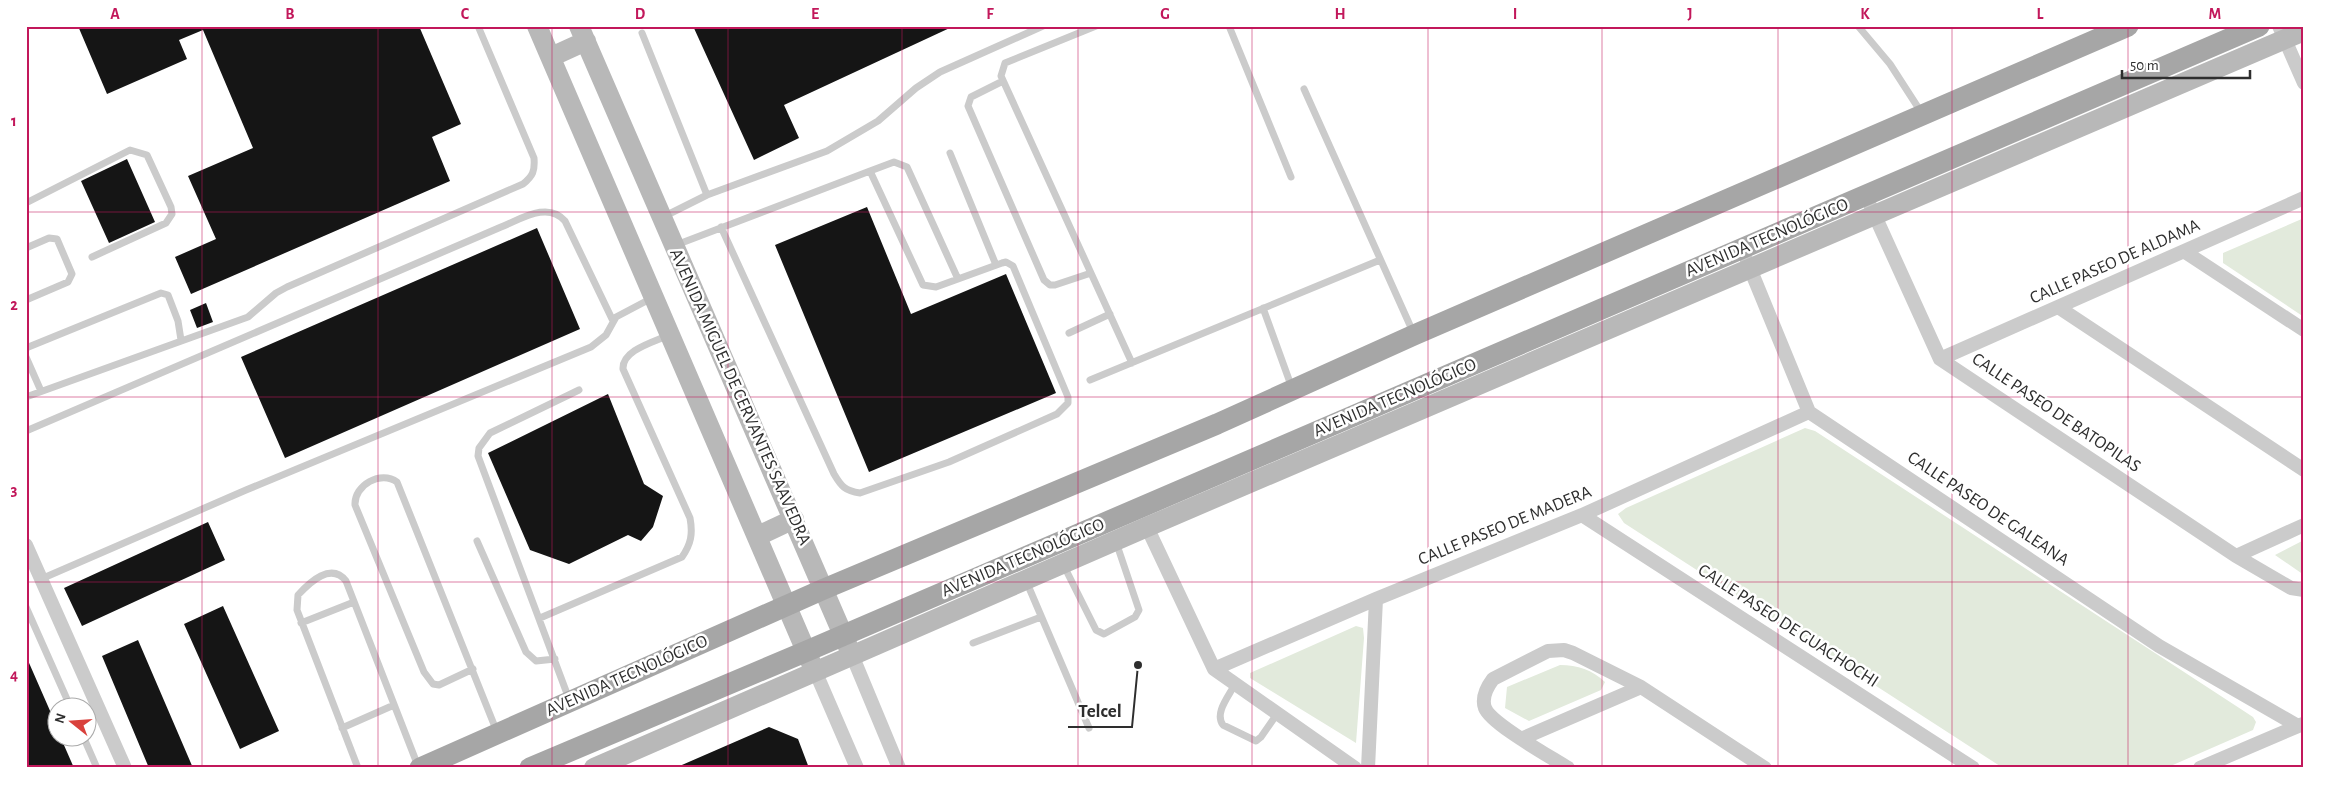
<svg xmlns="http://www.w3.org/2000/svg" width="2330" height="794" font-family="'Alegreya Sans',sans-serif">
	<rect width="100%" height="100%" fill="#fff"/>
	<path fill="#e2eadc" d="M 2304,218 L 2304,317 L 2223,263 L 2223,253 Z
		M 1805,428 L 1815,431 L 2253,717 L 2256,722 L 2253,730 L 2166,768 L 2003,768 L 1624,523 L 1618,514 L 1626,508 Z
		M 2304,540 L 2304,575 L 2275,555 Z
		M 1356,626 L 1363,628 L 1364,638 L 1356,743 L 1250,678 L 1250,673 Z
		M 1560,665 C 1578,665 1592,670 1605,682 L 1601,690 L 1529,721 L 1505,708 L 1507,687 Z"/>
	<path fill="#151515" d="M 78,26 L 419,26 L 461,124 L 432,137 L 450,181 L 191,294 L 175,257 L 216,239 L 188,176 L 253,148 L 203,30 L 179,40 L 187,59 L 107,94 Z
		M 693,26 L 954,26 L 784,105 L 799,138 L 754,160 Z
		M 127,159 L 155,222 L 109,243 L 81,181 Z
		M 867,207 L 911,314 L 1006,274 L 1056,393 L 869,472 L 775,245 Z
		M 537,228 L 580,329 L 285,458 L 241,357 Z
		M 206,303 L 213,322 L 197,328 L 190,310 Z
		M 608,394 L 644,484 L 663,496 L 653,527 L 641,541 L 628,535 L 569,564 L 530,550 L 488,453 Z
		M 208,522 L 225,560 L 82,626 L 64,588 Z
		M 223,606 L 279,731 L 240,749 L 184,624 Z
		M 138,640 L 193,768 L 149,768 L 102,656 Z
		M 26,656 L 58,729 L 58,736 L 60,736 L 74,768 L 26,768 Z
		M 769,727 L 798,739 L 809,768 L 675,768 Z"/>
	<g fill="none" stroke-linecap="round" stroke-linejoin="round">
		<path stroke="#cbcbcb" stroke-width="7" d="M 1096,26 L 1005,63 L 1001,76 L 1132,363
			M 1229,26 L 1291,177
			M 1858,26 L 1890,64 L 1921,112
			M 642,33 L 707,195 L 663,217
			M 1003,81 L 971,97 L 968,106 L 1044,280 L 1050,285 L 1055,285 L 1091,273
			M 1304,89 L 1413,332
			M 950,153 L 996,265
			M 870,171 L 894,162 L 907,167 L 958,279
			M 707,195 L 827,151 L 878,121 L 916,88 L 940,72 L 1043,26
			M 26,203 L 130,150 L 147,155 L 171,207 L 172,214 L 166,223 L 92,257
			M 676,245 L 870,171 L 923,285 L 936,287 L 1002,263 L 1006,262 L 1013,266 L 1068,397 L 1068,403 L 1057,414 L 949,462 L 860,493 C 845,491 841,486 834,474 L 721,227
			M 26,248 L 49,238 L 57,239 L 72,274 L 68,282 L 26,300
			M 1263,308 L 1292,388
			M 1069,333 L 1110,314
			M 26,348 L 161,293 L 168,295 L 178,321 L 181,340
			M 26,357 L 41,391
			M 1090,380 L 1380,260
			M 26,397 L 248,317 L 276,293 L 287,287 L 523,184 C 533,176 535,171 534,158 L 478,26
			M 26,431 L 501,227 C 521,219 548,201 565,221 L 613,321
			M 477,541 L 526,652 L 536,661 L 555,659
			M 1063,564 L 1096,630 L 1104,634 L 1135,617 L 1139,610 L 1116,542
			M 41,579 L 246,490 L 591,347 L 606,335 L 616,317 L 652,298
			M 1027,583 L 1089,728
			M 26,607 L 70,706
			M 540,618 L 682,557 C 691,544 693,534 690,518 L 623,369 C 622,350 654,342 669,335
			M 301,623 L 354,602
			M 973,643 L 1041,617
			M 473,669 L 439,685 L 433,684 L 424,672 L 355,505 C 354,485 381,470 397,482 L 497,732
			M 1235,684 C 1229,696 1214,713 1223,725 L 1256,741 L 1261,737 L 1277,714
			M 569,699 L 478,456 L 479,448 L 490,433 L 579,390
			M 342,728 L 394,705
			M 83,736 L 97,768
			M 358,768 L 297,610 L 298,595 C 310,582 331,562 346,581 L 418,766"/>
		<path stroke="#cbcbcb" stroke-width="14" d="M 2279,26 L 2304,83
			M 1871,207 L 1940,359 L 2236,556 L 2291,588 L 2304,590
			M 2185,252 L 2304,330
			M 1747,261 L 1809,412 L 2159,646 L 2298,726
			M 2058,307 L 2304,470
			M 1940,359 L 2304,198
			M 1582,515 L 1973,768
			M 1147,527 L 1214,669 L 1355,768
			M 26,545 L 125,768
			M 2236,556 L 2304,525
			M 852,655 L 899,768
			M 1214,669 L 1376,599 L 1582,515 L 1809,412
			M 816,673 L 857,768
			M 1521,739 L 1641,687
			M 1368,768 L 1376,599
			M 1568,768 C 1551,757 1491,724 1485,708 C 1481,697 1487,687 1493,679 L 1548,651 L 1564,650 L 1573,653 L 1641,687 L 1765,768
			M 2200,768 L 2303,724"/>
		<path stroke="#b8b8b8" stroke-width="20" d="M 537,26 L 812,665
			M 579,26 L 850,651
			M 551,57 L 586,41
			M 758,536 L 794,519
			M 594,768 L 1147,527 L 2304,31"/>
		<path stroke="#a6a6a6" stroke-width="21" d="M 420,768 L 824,589 L 1217,424 L 1414,335 L 2128,26
			M 530,768 L 807,651 L 2259,26"/>
	</g>
	<path fill="none" stroke="#c2185b" stroke-width="1" stroke-opacity="0.55" d="M 202,26 L 202,768M 378,26 L 378,768M 552,26 L 552,768M 728,26 L 728,768M 902,26 L 902,768M 1078,26 L 1078,768M 1252,26 L 1252,768M 1428,26 L 1428,768M 1602,26 L 1602,768M 1778,26 L 1778,768M 1952,26 L 1952,768M 2128,26 L 2128,768M 26,212 L 2304,212M 26,397 L 2304,397M 26,582 L 2304,582"/>
	<g text-anchor="middle" dominant-baseline="central" stroke-width="5" stroke-linejoin="round" paint-order="stroke">
		<g font-size="18" fill="#2e2e2e" stroke="#fff">
			<text transform="translate(1767 238) rotate(-23)">AVENIDA TECNOLÓGICO</text>
			<text transform="translate(2115 262) rotate(-24)">CALLE PASEO DE ALDAMA</text>
			<text transform="translate(740 397) rotate(66)">AVENIDA MIGUEL DE CERVANTES SAAVEDRA</text>
			<text transform="translate(1395 398) rotate(-23)">AVENIDA TECNOLÓGICO</text>
			<text transform="translate(2056 413) rotate(34)">CALLE PASEO DE BATOPILAS</text>
			<text transform="translate(1988 509) rotate(34)">CALLE PASEO DE GALEANA</text>
			<text transform="translate(1505 526) rotate(-22)">CALLE PASEO DE MADERA</text>
			<text transform="translate(1023 558) rotate(-23)">AVENIDA TECNOLÓGICO</text>
			<text transform="translate(1788 626) rotate(33)">CALLE PASEO DE GUACHOCHI</text>
			<text transform="translate(627 676) rotate(-24)">AVENIDA TECNOLÓGICO</text>
		</g>
	</g>
	<path fill="none" stroke="#2e2e2e" stroke-width="2" d="M1138 665L1132 727H1068"/>
	<circle fill="#2e2e2e" stroke="#fff" stroke-width="2" cx="1138" cy="665" r="5"/>
	<g font-size="19" text-anchor="middle" font-weight="bold" fill="#2e2e2e" stroke="#fff" stroke-width="5" stroke-linejoin="round" paint-order="stroke">
		<text x="1100" y="717">Telcel</text>
	</g>
	<rect width="2330" height="794" fill="none" stroke="#ffffff" stroke-width="55"/>
	<g transform="translate(72 722) rotate(287)"><circle r="24" fill="#ffffff" stroke="#ababab"/>
	<path d="M0-4L9 19L0 12L-9 19Z" fill="#d9413c"/>
	<text y="-8" font-size="14" font-weight="bold" text-anchor="middle" fill="#2e2e2e">N</text>
	</g>
	<path d="M2122 70v8h128v-8" fill="none" stroke="#2e2e2e" stroke-width="2.5"/>
	<text x="2130" y="70" font-size="15" fill="#2e2e2e" stroke="#ffffff" stroke-width="4" paint-order="stroke">50 m</text>
	<rect x="28" y="28" width="2274" height="738" fill="none" stroke="#c2185b" stroke-width="2"/>
	<g font-size="16" text-anchor="middle" font-weight="bold" fill="#c2185b">
		<text x="115" y="19">A</text>
		<text x="290" y="19">B</text>
		<text x="465" y="19">C</text>
		<text x="640" y="19">D</text>
		<text x="815" y="19">E</text>
		<text x="990" y="19">F</text>
		<text x="1165" y="19">G</text>
		<text x="1340" y="19">H</text>
		<text x="1515" y="19">I</text>
		<text x="1690" y="19">J</text>
		<text x="1865" y="19">K</text>
		<text x="2040" y="19">L</text>
		<text x="2215" y="19">M</text>
		<text x="14" y="126">1</text>
		<text x="14" y="310">2</text>
		<text x="14" y="495">3</text>
		<text x="14" y="680">4</text>
	</g>
</svg>
